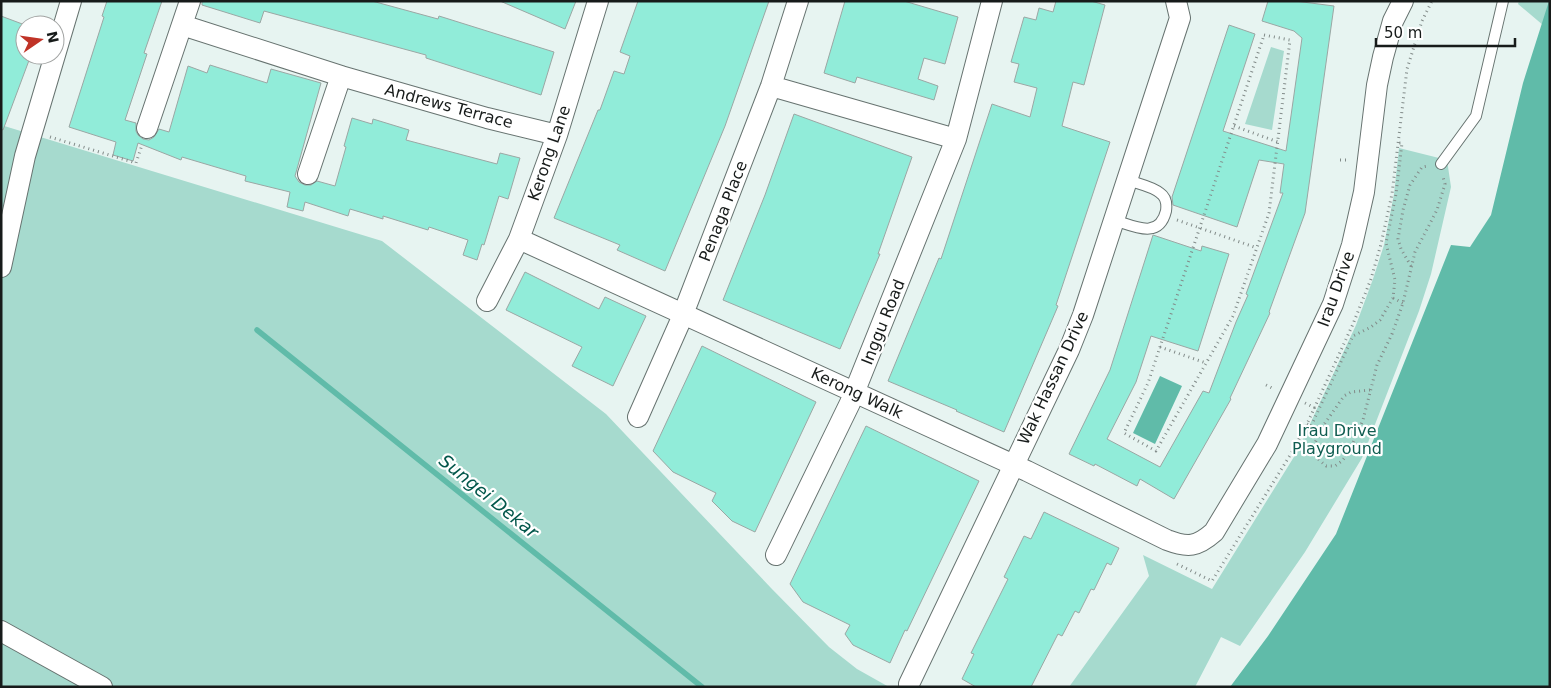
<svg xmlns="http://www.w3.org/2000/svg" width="1551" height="688" font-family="'DejaVu Sans',sans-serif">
	<rect width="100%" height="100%" fill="#e7f4f1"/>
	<path fill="#a6dace" d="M 1519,1 L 1550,1 L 1550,31 L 1518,4 Z
		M 1271,47 L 1284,51 L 1272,130 L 1245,124 Z
		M 1,125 L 382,241 L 606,414 L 771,588 L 829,647 L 857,669 L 889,687 L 1,687 Z
		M 1399,148 L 1447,160 L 1451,187 L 1431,274 L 1419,311 L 1362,458 L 1305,552 L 1240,646 L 1221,637 L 1195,687 L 1069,687 L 1149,576 L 1143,555 L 1212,589 L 1297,452 L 1356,325 L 1373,279 L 1384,245 L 1394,194 Z"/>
	<path fill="#60bba9" d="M 1549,1 L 1550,687 L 1230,687 L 1268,636 L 1336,534 L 1451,245 L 1470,247 L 1491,215 L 1523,83 Z
		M 1160,376 L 1182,386 L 1155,444 L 1133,433 Z"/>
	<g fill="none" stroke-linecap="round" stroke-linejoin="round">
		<path stroke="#60bba9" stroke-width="5.5" d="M 257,330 L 702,687"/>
	</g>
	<path fill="#91ecd9" stroke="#9ba7a4" d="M 107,1 L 162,1 L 144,53 L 147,54 L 125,120 L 136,123 L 136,131 L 138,135 L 143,139 L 149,140 L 154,137 L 159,129 L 169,132 L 188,66 L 207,73 L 210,65 L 267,83 L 271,69 L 321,83 L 295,176 L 299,182 L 305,185 L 311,185 L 317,181 L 335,186 L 346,147 L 344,146 L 352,118 L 372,124 L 373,119 L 409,130 L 406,140 L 497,164 L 500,153 L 520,158 L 508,199 L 499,196 L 484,245 L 482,244 L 477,260 L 463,255 L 468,240 L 429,227 L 428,230 L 383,216 L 383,219 L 350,209 L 348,216 L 305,202 L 303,211 L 287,207 L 290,192 L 245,181 L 246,176 L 182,157 L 181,160 L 138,143 L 133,161 L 113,155 L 116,142 L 69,127 L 104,17 L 102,16 Z
		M 202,1 L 372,1 L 438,19 L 439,16 L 554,52 L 541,95 L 426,58 L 426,55 L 264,11 L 260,23 L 202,5 Z
		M 500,1 L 576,1 L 565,29 Z
		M 638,1 L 769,1 L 725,126 L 665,271 L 617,250 L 620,245 L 554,218 L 598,110 L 600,110 L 614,71 L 624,74 L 630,56 L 620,52 Z
		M 845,1 L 904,1 L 958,17 L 945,64 L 924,58 L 918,79 L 938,86 L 934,100 L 857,77 L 855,83 L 824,73 Z
		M 1056,1 L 1091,1 L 1105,5 L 1084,85 L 1073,82 L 1062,126 L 1110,142 L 1056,305 L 1058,306 L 1004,432 L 956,411 L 957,410 L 888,381 L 939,258 L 941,259 L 992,104 L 1030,117 L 1037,88 L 1014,82 L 1019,64 L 1011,62 L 1024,17 L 1036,20 L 1039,8 L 1053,12 Z
		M 1268,1 L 1295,1 L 1334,6 L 1305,213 L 1269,312 L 1270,313 L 1230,398 L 1231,399 L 1174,499 L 1140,479 L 1137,486 L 1095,464 L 1094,466 L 1069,454 L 1110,370 L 1153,235 L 1201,251 L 1202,246 L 1229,254 L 1198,351 L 1151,336 L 1136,382 L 1107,439 L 1160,467 L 1203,391 L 1209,393 L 1236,322 L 1248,295 L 1246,294 L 1283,193 L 1280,193 L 1284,164 L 1259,160 L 1237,227 L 1173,205 L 1172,197 L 1229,25 L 1255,34 L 1223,131 L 1286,151 L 1302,38 L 1294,31 L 1262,21 Z
		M 1,16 L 25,25 L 25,55 L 31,55 L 3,130 L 1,129 Z
		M 794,114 L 912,157 L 878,254 L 880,254 L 840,349 L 723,300 L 765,195 Z
		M 525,272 L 599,309 L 605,297 L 646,316 L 613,386 L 572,366 L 582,347 L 506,310 Z
		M 702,346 L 816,402 L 755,532 L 732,521 L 712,501 L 716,493 L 673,472 L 653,451 Z
		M 866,426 L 979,481 L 907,631 L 905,630 L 890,663 L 853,645 L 845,634 L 850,625 L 803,602 L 790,584 Z
		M 1044,512 L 1119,548 L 1111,565 L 1107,563 L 1094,590 L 1091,589 L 1079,613 L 1075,611 L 1062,636 L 1058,634 L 1031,687 L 976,687 L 962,679 L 974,654 L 971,653 L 1008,579 L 1004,577 L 1024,536 L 1031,539 Z"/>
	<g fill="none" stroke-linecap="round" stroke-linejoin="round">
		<defs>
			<path id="service" d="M 1441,164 L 1476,116 L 1503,1
				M 1114,220 C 1134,226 1159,240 1166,211 C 1167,204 1166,197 1160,193 C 1152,186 1138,184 1128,180"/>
			<path id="minor" d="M 182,25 L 341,76 L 487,118 L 557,135
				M 771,86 L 956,139
				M 147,128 L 190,1
				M 308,174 L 341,76
				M 519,239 L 1027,471 L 1167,540 C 1188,548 1197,547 1214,532 L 1267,444 L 1333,304 L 1352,245 L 1364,192 L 1377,85 L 1383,57 L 1393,21 L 1403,1
				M 1,267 L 25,156 L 71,1
				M 487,301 L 519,239 L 557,135 L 598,1
				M 638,417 L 680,322 L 771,86 L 798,1
				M 776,555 L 850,403 L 956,139 L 992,1
				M 1,631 L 102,687
				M 909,684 L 1069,350 L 1083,315 L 1180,18 L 1176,1"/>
		</defs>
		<use href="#service" stroke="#677370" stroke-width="12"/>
		<use href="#minor" stroke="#677370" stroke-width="22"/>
		<path stroke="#828b89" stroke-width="3" stroke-dasharray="1 4" stroke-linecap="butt" d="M 1264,35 L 1290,40 L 1269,213 L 1233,316 L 1156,451 L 1124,433 L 1148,383 Z
			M 1234,126 L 1278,142
			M 50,137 L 136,163 L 142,145
			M 1340,160 L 1350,160
			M 1177,220 L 1257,248
			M 1411,266 L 1401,249 L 1398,239 L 1403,210 L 1410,185 L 1422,167 L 1428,166
			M 1393,298 L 1403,303
			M 1160,347 L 1206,363
			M 1266,385 L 1274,389
			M 1370,390 L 1351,392 L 1344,396 L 1323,426 L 1314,445 L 1317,458 L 1326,466 L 1335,466 L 1342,461 L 1349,452 L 1363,420 L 1377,365 L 1392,334 L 1403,303 L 1415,252 L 1437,210 L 1445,184 L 1443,177
			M 1305,403 L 1315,408
			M 1307,424 L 1311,426 L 1353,336 L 1371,327 L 1380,320 L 1393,298 L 1395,280 L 1386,243 L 1396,194 L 1402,143 L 1397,143
			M 1177,564 L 1212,581 L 1292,452 L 1307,424 L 1353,324 L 1371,279 L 1381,244 L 1392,194 L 1407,69 L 1422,21 L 1432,1"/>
		<use href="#service" stroke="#fff" stroke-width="10"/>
		<use href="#minor" stroke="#fff" stroke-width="20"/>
	</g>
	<g text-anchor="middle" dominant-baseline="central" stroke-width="4.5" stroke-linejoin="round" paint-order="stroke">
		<g font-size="16" fill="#171b1a" stroke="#fff">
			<text transform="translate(449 106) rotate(15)">Andrews Terrace</text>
			<text transform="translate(549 153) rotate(-71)">Kerong Lane</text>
			<text transform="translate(723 211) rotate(-69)">Penaga Place</text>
			<text transform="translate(1336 289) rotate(-70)">Irau Drive</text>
			<text transform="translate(883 322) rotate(-68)">Inggu Road</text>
			<text transform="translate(1053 378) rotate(-65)">Wak Hassan Drive</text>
			<text transform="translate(857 393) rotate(25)">Kerong Walk</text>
		</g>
		<g font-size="16" fill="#105d51" stroke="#fff">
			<text x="1337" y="430">Irau Drive<tspan x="1337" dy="18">Playground</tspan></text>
		</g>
		<g font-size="18" font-style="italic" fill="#03574b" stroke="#fff">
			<text transform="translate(489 496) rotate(39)">Sungei Dekar</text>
		</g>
	</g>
	<rect width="1551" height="688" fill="none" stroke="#171b1a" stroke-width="5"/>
	<g transform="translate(40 40) rotate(77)"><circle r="24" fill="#ffffff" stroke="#a2a4a3"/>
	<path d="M0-4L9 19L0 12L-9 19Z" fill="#c03327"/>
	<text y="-8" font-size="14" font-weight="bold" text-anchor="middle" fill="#171b1a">N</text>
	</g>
	<path d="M1376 38v8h139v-8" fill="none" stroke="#171b1a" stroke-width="2.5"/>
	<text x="1384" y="38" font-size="15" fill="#171b1a" stroke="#ffffff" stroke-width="4" paint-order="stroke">50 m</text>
</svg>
